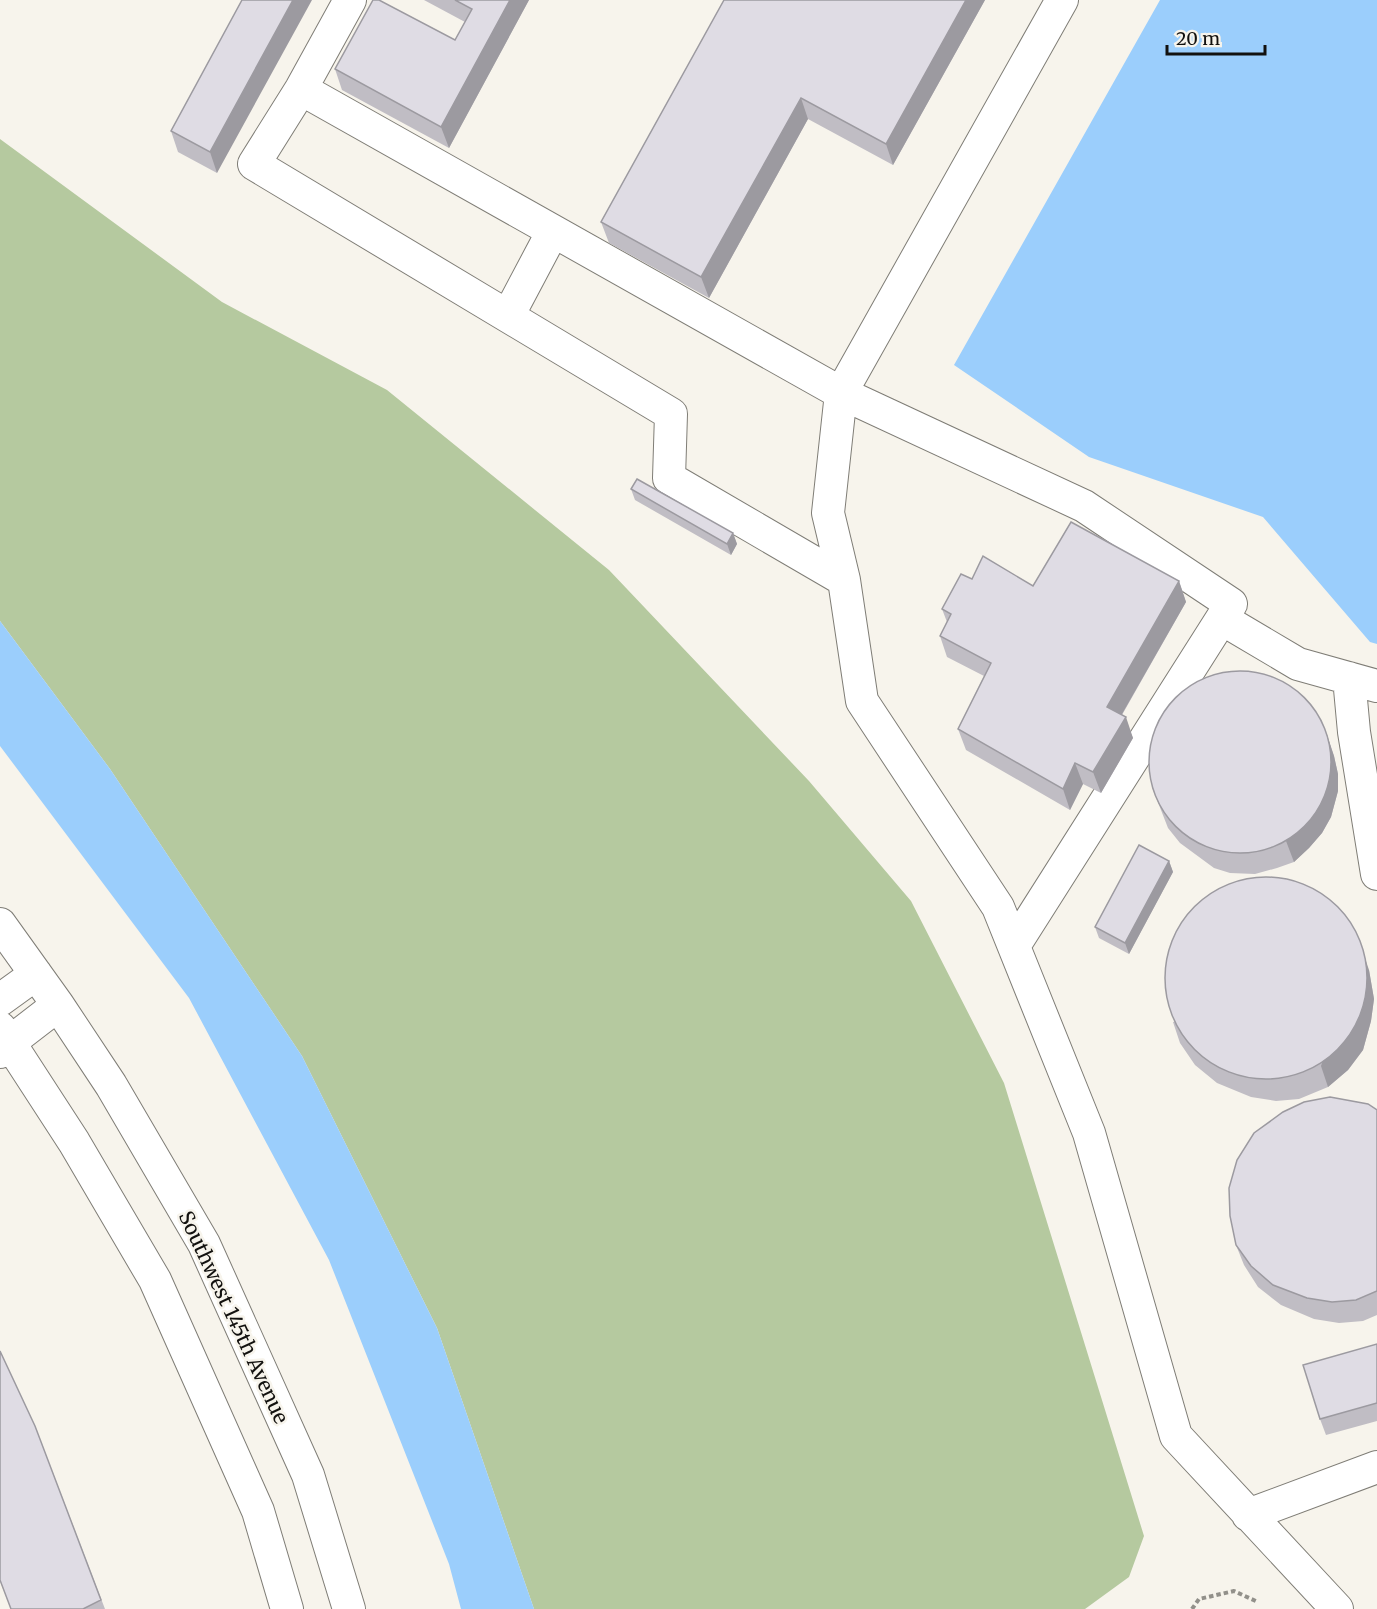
<svg xmlns="http://www.w3.org/2000/svg" width="1377" height="1609" font-family="Merriweather,serif">
	<rect width="100%" height="100%" fill="#f7f4ec"/>
	<path fill="#b5c99f" d="M 0,139 L 222,302 L 387,390 L 609,570 L 809,781 L 911,901 L 1004,1083 L 1144,1536 L 1129,1577 L 1085,1609 L 534,1609 L 437,1328 L 302,1056 L 110,769 L 0,621 Z"/>
	<path fill="#9bcefc" d="M 1160,0 L 1377,0 L 1377,644 L 1370,642 L 1263,517 L 1089,457 L 954,365 Z
		M 0,621 L 110,769 L 302,1056 L 437,1328 L 534,1609 L 461,1609 L 449,1564 L 329,1260 L 189,998 L 0,746 Z"/>
	<g fill="none" stroke-linecap="round" stroke-linejoin="round">
		<defs>
			<path id="minor" d="M 350,0 L 301,89 L 254,164 L 671,414 L 669,478 L 844,580
				M 1062,0 L 841,393 L 828,513 L 844,580 L 862,701 L 998,907 L 1089,1133 L 1176,1436 L 1337,1609
				M 301,89 L 841,393 L 1084,506 L 1231,604 L 1014,946
				M 508,316 L 553,231
				M 1222,619 L 1298,664 L 1377,686
				M 1349,678 L 1354,732 L 1377,874
				M 0,924 L 58,1005 L 111,1085 L 204,1244 L 308,1475 L 349,1609
				M 0,1000 L 36,974
				M 0,1028 L 74,1142 L 155,1280 L 258,1511 L 287,1609
				M 0,1052 L 10,1042 L 58,1005
				M 1248,1515 L 1377,1467"/>
		</defs>
		<use href="#minor" stroke="#7f7d76" stroke-width="34"/>
		<path stroke="#92908a" stroke-width="4" stroke-dasharray="4.5 3" stroke-linecap="butt" d="M 1192,1609 L 1199,1599 L 1234,1591 L 1258,1602"/>
		<use href="#minor" stroke="#fff" stroke-width="32"/>
	</g>
	<path fill="#c0bdc4" d="M 242,0 L 217,173 L 178,152 L 171,131 Z
		M 424,0 L 529,0 L 449,148 L 342,90 L 335,69 L 455,40 L 465,22 Z
		M 724,0 L 985,0 L 893,165 L 808,119 L 709,298 L 609,243 L 601,222 Z
		M 631,489 L 733,533 L 737,544 L 731,555 L 635,500 Z
		M 972,579 L 1033,586 L 1179,581 L 1186,602 L 1122,715 L 1133,738 L 1101,793 L 1083,784 L 1070,810 L 966,750 L 958,729 L 984,676 L 947,657 L 940,636 L 947,622 L 942,609 Z
		M 1327,735 L 1334,756 L 1338,774 L 1338,791 L 1331,817 L 1322,833 L 1309,848 L 1294,862 L 1277,868 L 1255,874 L 1230,873 L 1214,868 L 1180,843 L 1168,828 L 1152,787 Z
		M 1169,861 L 1173,872 L 1129,954 L 1099,938 L 1095,927 Z
		M 1369,970 L 1374,999 L 1371,1021 L 1363,1050 L 1348,1070 L 1328,1087 L 1299,1099 L 1276,1101 L 1251,1097 L 1217,1083 L 1195,1065 L 1180,1043 L 1173,1022 Z
		M 1377,1110 L 1377,1315 L 1363,1321 L 1339,1323 L 1314,1319 L 1281,1305 L 1258,1287 L 1244,1265 L 1236,1245 Z
		M 1377,1344 L 1377,1421 L 1326,1435 L 1320,1419 Z
		M 0,1351 L 35,1426 L 105,1609 L 11,1609 L 0,1581 Z"/>
	<path fill="#9c9aa0" d="M 293,0 L 312,0 L 217,173 L 210,152 Z
		M 510,0 L 529,0 L 449,148 L 441,127 Z
		M 966,0 L 985,0 L 893,165 L 886,144 Z
		M 801,98 L 808,119 L 709,298 L 701,277 Z
		M 733,533 L 737,544 L 731,555 L 727,544 Z
		M 1179,581 L 1186,602 L 1114,728 L 1107,707 Z
		M 1126,717 L 1133,738 L 1101,793 L 1093,772 Z
		M 1327,735 L 1334,756 L 1338,774 L 1338,791 L 1331,817 L 1322,833 L 1309,848 L 1294,862 L 1286,841 Z
		M 1075,763 L 1083,784 L 1070,810 L 1063,789 Z
		M 1169,861 L 1173,872 L 1129,954 L 1125,943 Z
		M 1362,949 L 1369,970 L 1374,999 L 1371,1021 L 1363,1050 L 1348,1070 L 1328,1087 L 1321,1066 Z"/>
	<path fill="#dfdce4" stroke="#9c9aa0" stroke-width="1.5" d="M 242,0 L 293,0 L 210,152 L 171,131 Z
		M 373,0 L 379,0 L 455,40 L 472,9 L 455,0 L 510,0 L 441,127 L 335,69 Z
		M 724,0 L 966,0 L 886,144 L 801,98 L 701,277 L 601,222 Z
		M 637,479 L 733,533 L 727,544 L 631,489 Z
		M 1071,522 L 1179,581 L 1107,707 L 1126,717 L 1093,772 L 1075,763 L 1063,789 L 958,729 L 991,663 L 940,636 L 951,614 L 942,609 L 961,574 L 972,579 L 983,556 L 1033,586 Z
		M1149 762a91 91 0 1 1 182 0a91 91 0 1 1-182 0Z
		M 1139,845 L 1169,861 L 1125,943 L 1095,927 Z
		M1165 978a101 101 0 1 1 202 0a101 101 0 1 1-202 0Z
		M 1330,1097 L 1368,1104 L 1377,1110 L 1377,1291 L 1356,1300 L 1332,1302 L 1307,1298 L 1273,1285 L 1251,1266 L 1236,1245 L 1230,1216 L 1229,1188 L 1237,1160 L 1254,1133 L 1283,1112 L 1304,1102 Z
		M 1377,1344 L 1377,1403 L 1320,1419 L 1303,1365 Z
		M 0,1351 L 35,1426 L 101,1600 L 83,1609 L 11,1609 L 0,1580 Z"/>
	<g text-anchor="middle" dominant-baseline="central" stroke-width="5" stroke-linejoin="round" paint-order="stroke">
		<g font-size="20" fill="#12110f" stroke="#f7f4ec">
			<text transform="translate(234 1317) rotate(65)">Southwest 145th Avenue</text>
		</g>
	</g>
	<path d="M1167 45v9h98v-9" fill="none" stroke="#12110f" stroke-width="3"/>
	<text x="1176" y="45" font-size="18" fill="#12110f" stroke="#f7f4ec" stroke-width="4.5" paint-order="stroke">20 m</text>
</svg>
